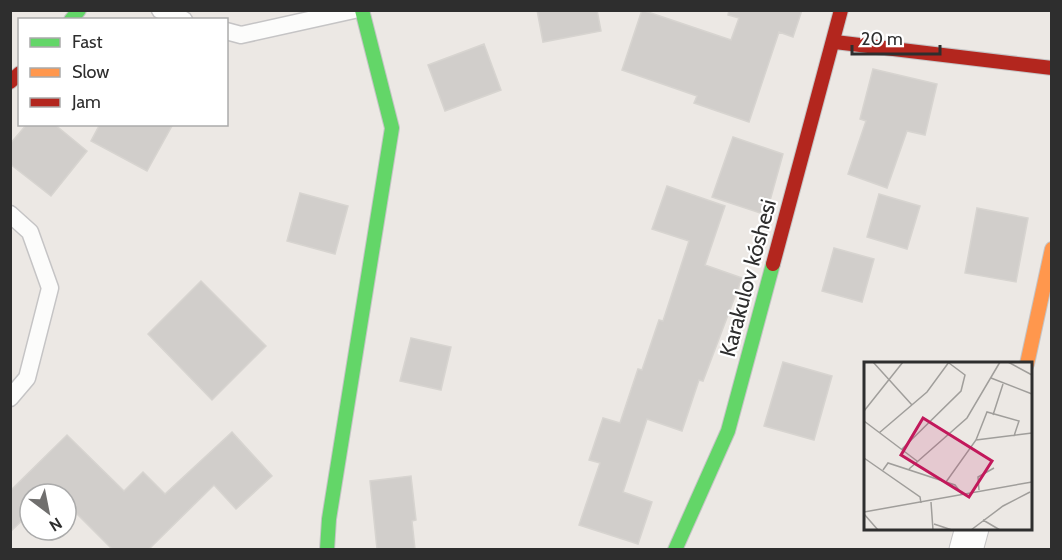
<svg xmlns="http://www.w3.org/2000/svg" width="1062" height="560" font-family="Cabin,sans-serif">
	<rect width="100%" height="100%" fill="#ece8e4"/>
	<path fill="#d1cecb" stroke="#d7d4d0" stroke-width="1.5" d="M 537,10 L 597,10 L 601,31 L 543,42 Z
		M 642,10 L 731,40 L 739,18 L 728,15 L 729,10 L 802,10 L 793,37 L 779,32 L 749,122 L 694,103 L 697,96 L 622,70 Z
		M 484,44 L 501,90 L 445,111 L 428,65 Z
		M 873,69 L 937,84 L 925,135 L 907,131 L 887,188 L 848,174 L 866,121 L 860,119 Z
		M 27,124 L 54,124 L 87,151 L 51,196 L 10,164 L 10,144 Z
		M 100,124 L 173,124 L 147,171 L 91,141 Z
		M 733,137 L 783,154 L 766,215 L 712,197 Z
		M 667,186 L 725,206 L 705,265 L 742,278 L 703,381 L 699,380 L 682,431 L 647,419 L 623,492 L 652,502 L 638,544 L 579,525 L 600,463 L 589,460 L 603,418 L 620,423 L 638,369 L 642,370 L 659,320 L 663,321 L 689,241 L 652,229 Z
		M 300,193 L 348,206 L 335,254 L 287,241 Z
		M 879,194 L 920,206 L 907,249 L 867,237 Z
		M 977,208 L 1028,218 L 1016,282 L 965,273 Z
		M 834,248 L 874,259 L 862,302 L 822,291 Z
		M 201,281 L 266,346 L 212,400 L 148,334 Z
		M 411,338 L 451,347 L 441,390 L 400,381 Z
		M 783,362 L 832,376 L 814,440 L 764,426 Z
		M 232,432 L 272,476 L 236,509 L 214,485 L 149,549 L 112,549 L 66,503 L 66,494 L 57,494 L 53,490 L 49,494 L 30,494 L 30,513 L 10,532 L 10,491 L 67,435 L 124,491 L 143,472 L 165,494 Z
		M 411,476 L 416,520 L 412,521 L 415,549 L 377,549 L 370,481 Z"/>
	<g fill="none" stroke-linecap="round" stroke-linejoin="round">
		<defs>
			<path id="lane" d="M 160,10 L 184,20
				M 226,31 L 241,35 L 354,10
				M 10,214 L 30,232 L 50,288 L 27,378 L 10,398"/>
			<path id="street" d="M 966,550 L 972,528"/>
			<path id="fast" d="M 71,20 L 79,10
				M 327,550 L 329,519 L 392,128 L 362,10
				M 675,550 L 728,431 L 773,264"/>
			<path id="slow" d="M 1027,364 L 1052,249"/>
			<path id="jam" d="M 835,42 L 1052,68
				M 10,82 L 20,73
				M 773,264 L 841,10"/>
		</defs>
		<use href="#lane" stroke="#c5c4c5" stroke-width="19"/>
		<use href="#street" stroke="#c5c4c5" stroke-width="35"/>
		<use href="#fast" stroke="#c5c4c5" stroke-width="16"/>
		<use href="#slow" stroke="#c5c4c5" stroke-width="16"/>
		<use href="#jam" stroke="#c5c4c5" stroke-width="16"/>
		<use href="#lane" stroke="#fcfcfb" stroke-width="16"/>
		<use href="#street" stroke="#fcfcfb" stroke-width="33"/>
		<use href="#fast" stroke="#63d668" stroke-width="14"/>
		<use href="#slow" stroke="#ff974d" stroke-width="14"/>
		<use href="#jam" stroke="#b3261e" stroke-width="14"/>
	</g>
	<g text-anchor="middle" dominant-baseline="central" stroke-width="4.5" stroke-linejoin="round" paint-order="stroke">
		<g font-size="22" fill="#2e2e2e" stroke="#fff">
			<text transform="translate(748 278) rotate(-75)">Karakulov kóshesi</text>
		</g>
	</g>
	<g transform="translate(864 362)">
		<rect width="168" height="168" fill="#ece8e4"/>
		<path fill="none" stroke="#a09e9b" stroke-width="1.5" d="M 9,0 L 48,43M 144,0 L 168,13M 127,16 L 168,32M 0,49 L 39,0M 129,53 L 139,22M 0,59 L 53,99M 15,71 L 63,30 L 85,0M 112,78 L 168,71M 38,87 L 97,29 L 101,13 L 85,1M 0,96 L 56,135 L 57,141M 45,107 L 103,56 L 136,0M 19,108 L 24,101 L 91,123 L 98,132M 82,120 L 112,78 L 123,50 L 155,59 L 150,74M 115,128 L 114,115 L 130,106M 67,140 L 69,168M 0,150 L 168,120M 0,152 L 14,168M 119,158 L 136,168M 70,162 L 88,168M 107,168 L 139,144 L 166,130"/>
		<path fill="#c2185b" fill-opacity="0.15" stroke="#c2185b" stroke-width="3" d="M 59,56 L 128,99 L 105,135 L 37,93 Z"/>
		<rect width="168" height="168" fill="none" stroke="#2e2e2e" stroke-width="3"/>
	</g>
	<rect width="1062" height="560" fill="none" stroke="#2e2e2e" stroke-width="24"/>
	<rect x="18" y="18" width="210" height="108" fill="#ffffff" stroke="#ababab" stroke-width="1.5"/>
	<rect x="30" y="38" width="30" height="9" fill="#63d668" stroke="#ababab" stroke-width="1.5"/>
	<text x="72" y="48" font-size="18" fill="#2e2e2e">Fast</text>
	<rect x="30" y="68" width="30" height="9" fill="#ff974d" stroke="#ababab" stroke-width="1.5"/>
	<text x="72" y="78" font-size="18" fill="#2e2e2e">Slow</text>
	<rect x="30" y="98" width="30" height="9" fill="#b3261e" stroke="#ababab" stroke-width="1.5"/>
	<text x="72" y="108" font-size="18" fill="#2e2e2e">Jam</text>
	<g transform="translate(48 512) rotate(148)"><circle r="28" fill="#ffffff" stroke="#ababab" stroke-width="1.5"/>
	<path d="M0-4.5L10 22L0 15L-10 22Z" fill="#706f6e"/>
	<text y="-9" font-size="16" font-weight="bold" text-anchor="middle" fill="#2e2e2e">N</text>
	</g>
	<path d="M852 45v9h88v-9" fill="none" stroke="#2e2e2e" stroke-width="3"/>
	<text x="861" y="45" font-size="18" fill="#2e2e2e" stroke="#ffffff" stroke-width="4.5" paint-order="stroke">20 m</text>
</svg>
